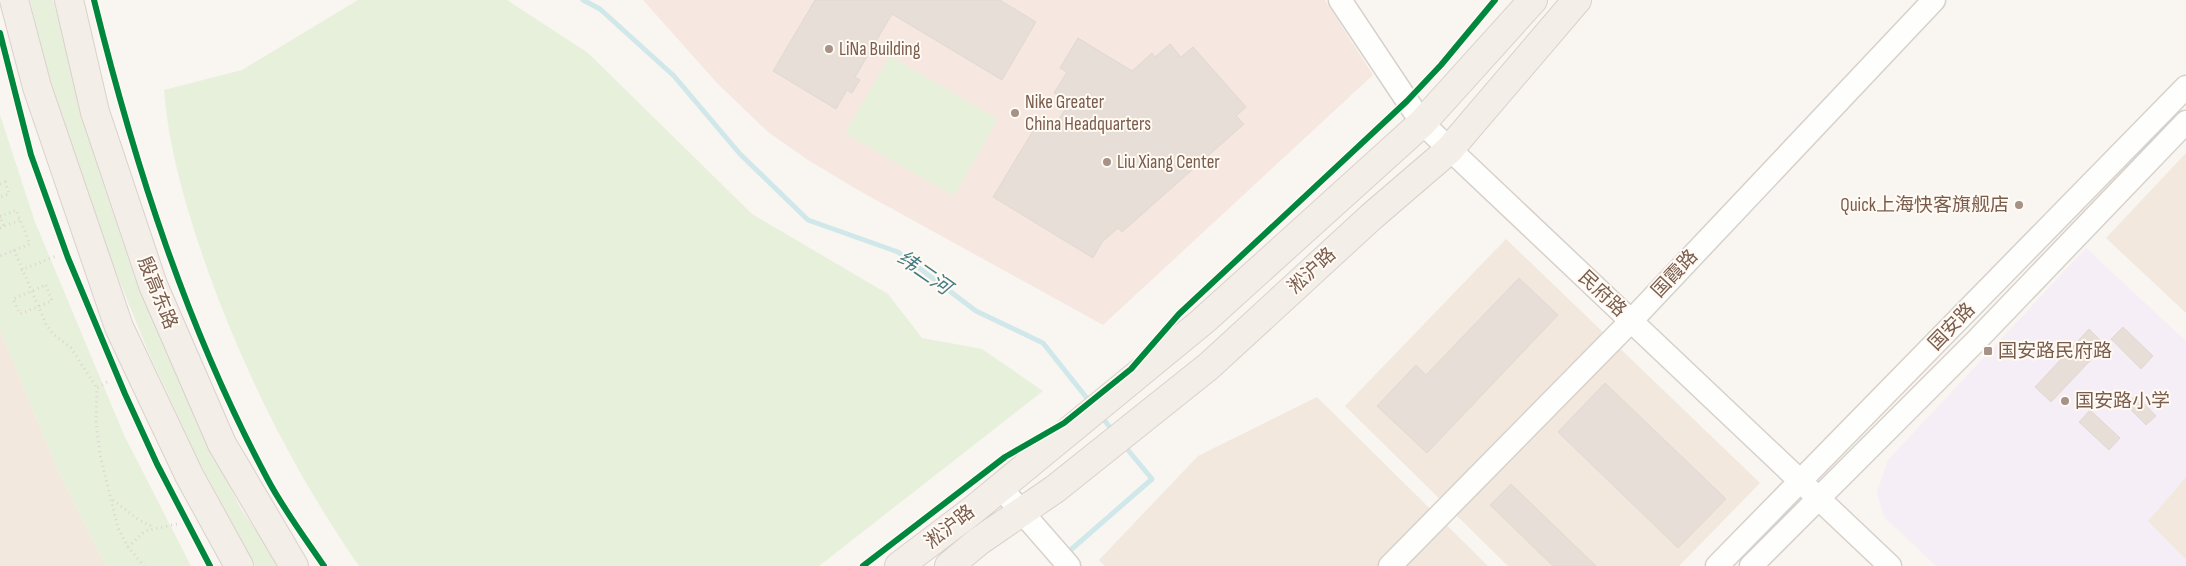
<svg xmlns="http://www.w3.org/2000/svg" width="2186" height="566" font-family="'Sofia Sans Condensed','Noto Sans SC',sans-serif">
	<rect width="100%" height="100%" fill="#f9f5f0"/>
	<path fill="#f2e8de" d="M 2186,153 L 2186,313 L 2106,238 Z
		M 1506,239 L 1760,483 L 1679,566 L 1508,566 L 1345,406 Z
		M 0,330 L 57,468 L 106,566 L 0,566 Z
		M 1317,397 L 1488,566 L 1105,566 L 1099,560 L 1198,456 Z
		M 2186,477 L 2186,560 L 2147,521 Z"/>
	<path fill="#f6e8e1" d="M 643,0 L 1325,0 L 1373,75 L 1103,325 L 858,190 L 808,160 L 768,132 L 717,83 Z"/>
	<path fill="#f6eef6" d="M 2086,248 L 2186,341 L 2186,477 L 2148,521 L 2186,560 L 2186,566 L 1936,566 L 1884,517 L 1877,492 L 1888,460 Z"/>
	<path fill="#e7f0db" d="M 30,0 L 53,0 L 101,177 L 134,276 L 186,397 L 241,509 L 281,566 L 255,566 L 198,459 L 147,349 L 85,195 L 46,65 Z
		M 358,0 L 507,0 L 588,53 L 752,214 L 888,294 L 922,338 L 982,349 L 1043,391 L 819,566 L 359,566 C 296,475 247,378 209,274 C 188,214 169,153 164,90 L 242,70 Z
		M 890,56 L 998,119 L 954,196 L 845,133 Z
		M 0,115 L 35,222 L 124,435 L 191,566 L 106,566 L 57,468 L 0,330 Z"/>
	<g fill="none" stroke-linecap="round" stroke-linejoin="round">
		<path stroke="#d0e8ea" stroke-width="5" d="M 583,0 L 600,9 L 674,76 L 740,154 L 808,220 L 898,252 L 976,311 L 1043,343 L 1090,402
			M 1100,415 L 1113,431
			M 1066,554 L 1152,479 L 1123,444"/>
	</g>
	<path fill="#e6ded7" stroke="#e2d8d2" d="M 815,0 L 1000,0 L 1036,22 L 1002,80 L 892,14 L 855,77 L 860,80 L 852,93 L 847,90 L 836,109 L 773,71 Z
		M 1078,38 L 1132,71 L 1152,53 L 1155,57 L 1170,44 L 1181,57 L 1193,47 L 1246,107 L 1236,116 L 1244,124 L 1122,232 L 1118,228 L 1102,242 L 1093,258 L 993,197 L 1040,119 L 1054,127 L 1069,103 L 1054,93 L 1067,72 L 1060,68 Z
		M 1519,278 L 1558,315 L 1427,453 L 1377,406 L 1416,365 L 1426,375 Z
		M 2123,327 L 2153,356 L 2141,369 L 2111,339 Z
		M 2089,329 L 2105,345 L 2051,402 L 2035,387 Z
		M 1605,383 L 1726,499 L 1678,548 L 1558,432 Z
		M 2136,395 L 2156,416 L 2146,425 L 2126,405 Z
		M 2090,410 L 2120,438 L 2109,450 L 2079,422 Z
		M 1511,484 L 1596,566 L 1553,566 L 1490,505 Z"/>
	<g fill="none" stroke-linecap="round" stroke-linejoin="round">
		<defs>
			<path id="minor" d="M 1340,0 L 1422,123 L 1890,566
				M 1000,487 L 1069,566
				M 1390,566 L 1631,321 L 1934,0
				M 1717,566 L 2186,87
				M 1751,566 L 1976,341 L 2186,122"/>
			<path id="major" d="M 14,0 L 37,87 L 119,327 L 189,475 L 239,566
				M 69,0 L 95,112 L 153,285 L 222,444 L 294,566
				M 899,566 L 973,510 L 1203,321 L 1422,123 L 1533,0
				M 949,566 L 979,541 L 1055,489 L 1209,366 L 1371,217 L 1449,150 L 1577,0"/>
		</defs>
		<use href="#minor" stroke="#d7d1cb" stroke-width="25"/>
		<use href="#major" stroke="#dad1cc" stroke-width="30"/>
		<path stroke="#dcd5d0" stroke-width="3" stroke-dasharray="1 4" stroke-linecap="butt" d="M 0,184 L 5,182 L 9,194 L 0,197
			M 0,215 L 4,227
			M 0,217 L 16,210 L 30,244 L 0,256
			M 0,228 L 20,220
			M 14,250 L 46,324 L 53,334 L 71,348 L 97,388
			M 21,270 L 56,256
			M 46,285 L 52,301 L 20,314 L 13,299 Z
			M 107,382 L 97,388 L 96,421 L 100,455 L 118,528 L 128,547 L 144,566
			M 113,500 L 139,520 L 153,527
			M 128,547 L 145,531 L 177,524"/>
		<use href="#minor" stroke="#fefefd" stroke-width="22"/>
		<use href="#major" stroke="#f3eee8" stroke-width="28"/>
		<defs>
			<path id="cycleway" d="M 94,0 C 135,166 187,329 268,480 C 284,510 305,538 324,566
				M 0,33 L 31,155 L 68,258 L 125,394 L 157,464 L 210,566
				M 863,566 L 1005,457 L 1064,423 L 1131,369 L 1179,314 L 1407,101 L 1441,65 L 1495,0"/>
		</defs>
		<use href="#cycleway" stroke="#fffaf3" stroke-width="9"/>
		<use href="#cycleway" stroke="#00873e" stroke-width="6"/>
	</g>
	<g fill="#a69286" stroke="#fffaf3" stroke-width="2">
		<circle cx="829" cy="49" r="5"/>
		<circle cx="1015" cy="113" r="5"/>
		<circle cx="1107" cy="162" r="5"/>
		<circle cx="2019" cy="205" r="5"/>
		<rect x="1983" y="346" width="10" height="10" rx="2.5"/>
		<circle cx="2065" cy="401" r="5"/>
	</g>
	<g text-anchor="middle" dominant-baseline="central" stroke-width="4" stroke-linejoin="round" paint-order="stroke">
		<g font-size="19" fill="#7a5c4d" stroke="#fffaf3" text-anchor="start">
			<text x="839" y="49">LiNa Building</text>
			<text x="1025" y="102">Nike Greater<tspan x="1025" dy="22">China Headquarters</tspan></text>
			<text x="1117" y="162">Liu Xiang Center</text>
			<text x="2009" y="205" text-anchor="end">Quick上海快客旗舰店</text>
			<text x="1998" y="351">国安路民府路</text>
			<text x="2075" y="401">国安路小学</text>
		</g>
		<g font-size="19" fill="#7a5c4d" stroke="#fffaf3">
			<text transform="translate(1312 271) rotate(-43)">淞沪路</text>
			<text transform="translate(1675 274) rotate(-47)">国霞路</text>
			<text transform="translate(157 293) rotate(68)">殷高东路</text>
			<text transform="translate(1602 294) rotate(43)">民府路</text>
			<text transform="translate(1952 327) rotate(-46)">国安路</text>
			<text transform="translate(950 527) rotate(-38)">淞沪路</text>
		</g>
		<g font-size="20" font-style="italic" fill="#437c86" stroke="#fffaf3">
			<text transform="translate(924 273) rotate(35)">纬二河</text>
		</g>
	</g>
</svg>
